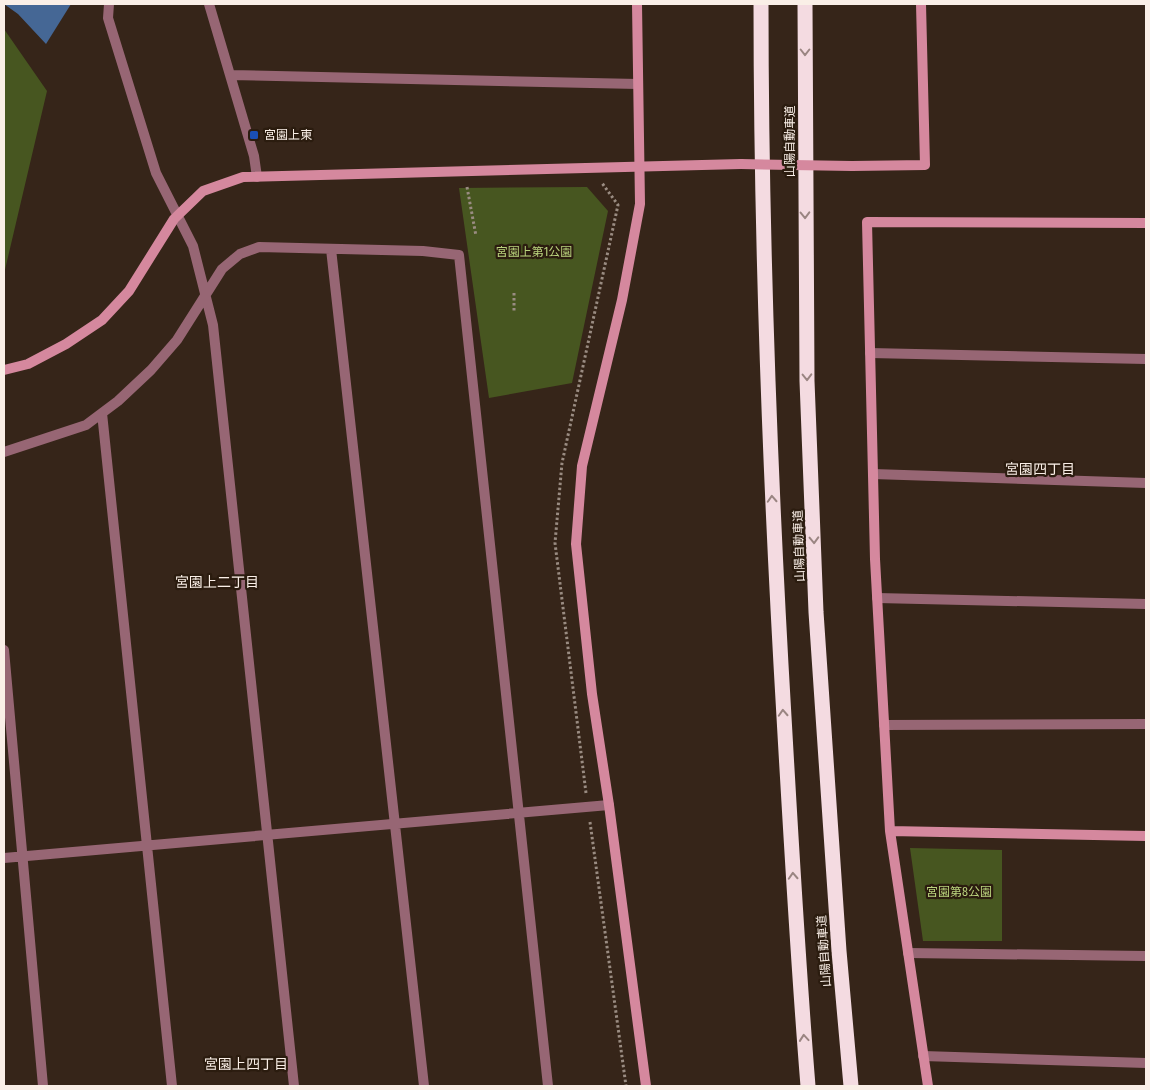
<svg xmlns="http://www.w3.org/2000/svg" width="1150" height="1090" font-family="'Fira Sans Condensed','Noto Sans JP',sans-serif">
	<rect width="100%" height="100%" fill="#362519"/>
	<path fill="#475620" d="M 4,29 L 47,91 L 4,274 Z
		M 587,187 L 608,211 L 572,383 L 489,398 L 459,188 Z
		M 910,848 L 1002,850 L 1002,941 L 923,941 Z"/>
	<path fill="#456795" d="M 4,4 L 71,4 L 46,44 L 18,14 Z"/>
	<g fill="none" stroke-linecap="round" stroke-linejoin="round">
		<path stroke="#9a8c82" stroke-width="3" stroke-dasharray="2.5 2.5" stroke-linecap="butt" d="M 467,187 L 476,236
			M 514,293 L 514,311
			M 586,793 L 555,543 L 562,463 L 618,205 L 602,183
			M 590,822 L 626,1086"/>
		<path stroke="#976674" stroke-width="10" d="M 109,4 L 108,18 L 156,173 L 193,246 L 213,325 L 294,1086
			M 209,4 L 254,156 L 257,177
			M 230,75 L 638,84
			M 331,249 L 424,1086
			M 870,353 L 1146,359
			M 102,413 L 172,1086
			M 4,452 L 86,425 L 118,401 L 151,370 L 177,340 L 222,269 L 240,254 L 259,247 L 423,251 L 459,255 L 548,1086
			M 873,474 L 1146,483
			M 877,598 L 1146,604
			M 4,650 L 43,1086
			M 884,725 L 1146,724
			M 4,858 L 609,805
			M 908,953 L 1146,956
			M 923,1056 L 1146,1063"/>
		<path stroke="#d5889e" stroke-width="10" d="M 637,4 L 640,204 L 622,300 L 582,466 L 576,544 L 592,694 L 609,805 L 646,1086
			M 852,166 L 925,165 L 921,4
			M 4,370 L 28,364 L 66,344 L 102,320 L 129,291 L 174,219 L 203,191 L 243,177 L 741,164
			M 890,831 L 1146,836
			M 928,1086 L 890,831 L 875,559 L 867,222 L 1146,223"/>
		<path stroke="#f4dbe1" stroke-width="15" d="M 761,4 C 761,242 770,479 784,717 C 791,840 798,963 808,1086
			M 805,4 L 807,381 L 816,612 L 839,951 L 851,1086"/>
		<path stroke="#d5889e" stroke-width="10" d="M 741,164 L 852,166"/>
	</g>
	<defs><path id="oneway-chevron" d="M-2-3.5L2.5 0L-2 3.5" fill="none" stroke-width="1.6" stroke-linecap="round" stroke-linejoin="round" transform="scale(1.25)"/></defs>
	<g stroke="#9a8582">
		<use href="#oneway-chevron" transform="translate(805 52) rotate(90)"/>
		<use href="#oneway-chevron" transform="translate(805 215) rotate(89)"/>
		<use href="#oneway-chevron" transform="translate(807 377) rotate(89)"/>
		<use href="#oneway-chevron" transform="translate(772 499) rotate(-93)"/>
		<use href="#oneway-chevron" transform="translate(814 540) rotate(88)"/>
		<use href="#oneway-chevron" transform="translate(783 713) rotate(-93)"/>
		<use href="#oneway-chevron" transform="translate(793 876) rotate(-93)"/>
		<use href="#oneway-chevron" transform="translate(804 1038) rotate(-95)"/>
	</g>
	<rect fill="#1a4fb4" stroke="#2b1c0f" stroke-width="2" x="249" y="130" width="10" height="10" rx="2.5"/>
	<g text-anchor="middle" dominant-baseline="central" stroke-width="4.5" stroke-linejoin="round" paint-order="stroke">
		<g font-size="12" fill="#faefe7" stroke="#2b1c0f" text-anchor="start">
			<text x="264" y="135">宮園上東</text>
		</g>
		<g font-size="12" fill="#faefe7" stroke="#2b1c0f">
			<text transform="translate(790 141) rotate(-90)">山陽自動車道</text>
			<text transform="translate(799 546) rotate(-92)">山陽自動車道</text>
			<text transform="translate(824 951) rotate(-94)">山陽自動車道</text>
		</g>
		<g font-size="12" fill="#b9d27d" stroke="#2b1c0f">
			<text x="534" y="252">宮園上第1公園</text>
			<text x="959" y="892">宮園第8公園</text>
		</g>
		<g font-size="14" fill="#faefe7" stroke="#2b1c0f">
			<text x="1040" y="469">宮園四丁目</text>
			<text x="217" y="582">宮園上二丁目</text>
			<text x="246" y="1064">宮園上四丁目</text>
		</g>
	</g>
	<rect width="1150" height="1090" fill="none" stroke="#faefe7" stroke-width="10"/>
</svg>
